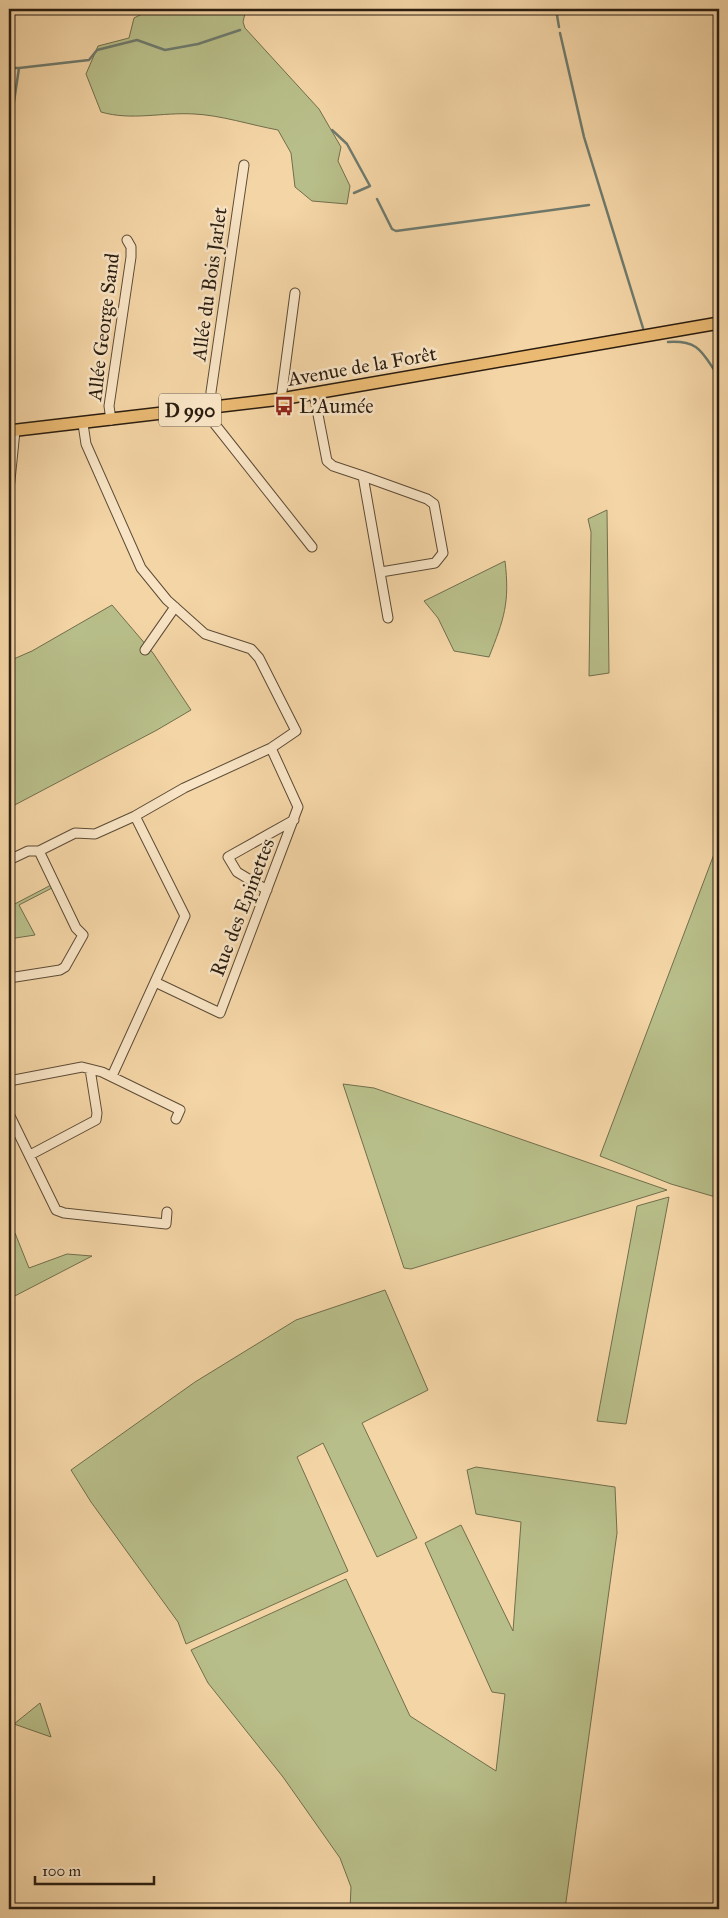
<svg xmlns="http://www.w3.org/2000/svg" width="728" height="1918" font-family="'IM FELL Great Primer',serif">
	<rect width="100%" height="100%" fill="#f4d5a6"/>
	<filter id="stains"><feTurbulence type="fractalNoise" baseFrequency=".004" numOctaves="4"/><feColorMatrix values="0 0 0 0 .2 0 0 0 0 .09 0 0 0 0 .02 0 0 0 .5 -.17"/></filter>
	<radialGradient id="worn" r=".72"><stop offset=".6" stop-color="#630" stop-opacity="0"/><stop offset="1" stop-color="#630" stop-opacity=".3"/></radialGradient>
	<path fill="#b8be89" stroke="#716e4c" d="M 152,9 L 246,9 L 243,22 L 245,28 L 319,109 L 341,147 L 338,161 L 350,186 L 347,204 L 312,201 L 295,187 L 291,153 L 278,130 C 251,125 220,115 194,114 C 162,112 132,121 101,112 L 86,74 L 98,46 L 129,38 L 134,18 Z
		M 607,510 L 609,673 L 589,676 L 591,532 L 588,519 Z
		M 505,561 C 510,603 504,619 489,657 L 454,651 L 438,618 L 424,601 Z
		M 112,605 L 153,653 L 191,710 L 157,730 L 9,808 L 9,661 L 32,651 Z
		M 719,841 L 719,1198 L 671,1184 L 600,1156 Z
		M 51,885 L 52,888 L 19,905 L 35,935 L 9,939 L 9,907 Z
		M 343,1084 L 374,1088 L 667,1190 L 411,1269 L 404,1268 Z
		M 669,1197 L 626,1424 L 597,1421 L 637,1206 Z
		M 15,1233 L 29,1268 L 67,1254 L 92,1256 L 9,1299 L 9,1236 Z
		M 385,1290 L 428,1390 L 362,1423 L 417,1538 L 377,1557 L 323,1443 L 297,1457 L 348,1571 L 186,1644 L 178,1622 L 91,1502 L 71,1470 L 195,1382 L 296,1320 Z
		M 476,1467 L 615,1487 L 617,1533 L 565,1909 L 350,1909 L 351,1887 L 340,1858 L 283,1777 L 208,1683 L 191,1650 L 346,1579 L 410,1716 L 496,1771 L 505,1694 L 492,1692 L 425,1543 L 461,1525 L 513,1631 L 521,1522 L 476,1514 L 467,1470 Z
		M 40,1703 L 51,1737 L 14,1724 Z"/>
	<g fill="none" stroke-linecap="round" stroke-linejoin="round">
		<path stroke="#6e7a6d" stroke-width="2.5" d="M 556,9 L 559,27
			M 560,33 L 584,137 L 643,328
			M 9,68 L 19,68 L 9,135
			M 19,68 L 89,60 L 97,50 L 137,40 L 165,50 L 198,44 L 240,30
			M 332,130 L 347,144 L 370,186 L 354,193
			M 377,199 L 392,229 L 396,231 L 589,205
			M 668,342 C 700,340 702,353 719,377"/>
		<defs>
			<path id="minor" d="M 314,394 L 327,461 L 333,466 L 363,476 L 388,618
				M 281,399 L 295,293
				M 206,408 L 206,413 L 312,547
				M 211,408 L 211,392 L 244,165
				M 111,420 L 109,406 L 131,257 L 131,247 L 127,240
				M 363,476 L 427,499 L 434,504 L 443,553 L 435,563 L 381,572
				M 9,490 L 15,431
				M 145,650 L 175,607
				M 9,860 L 28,851 L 39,851 L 75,833 L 95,834 L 135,816 L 184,788 L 271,748 L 296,731 L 259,658 L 251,649 L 205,634 L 167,600 L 141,568 L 86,444 L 83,424
				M 267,890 L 237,872 L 228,857 L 294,820
				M 9,978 L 60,970 L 65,967 L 83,935 L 76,928 L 39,851
				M 155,982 L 220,1013 L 298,807 L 271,748
				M 112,1076 L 185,916 L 135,816
				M 9,1081 L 82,1067 L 102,1072 L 180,1110 L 176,1119
				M 9,1114 L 56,1210 L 64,1213 L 166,1224 L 167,1212
				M 30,1155 L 96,1120 L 97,1113 L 90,1069"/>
			<path id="major" d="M 9,431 L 281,399 L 719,323"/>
		</defs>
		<use href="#minor" stroke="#5c4b36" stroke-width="11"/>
		<use href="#major" stroke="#2a1d10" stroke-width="14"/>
		<use href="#minor" stroke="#f8e4c5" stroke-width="9"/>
		<use href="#major" stroke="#eaba73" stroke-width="11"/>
	</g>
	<defs>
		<symbol id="bus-bare" viewBox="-9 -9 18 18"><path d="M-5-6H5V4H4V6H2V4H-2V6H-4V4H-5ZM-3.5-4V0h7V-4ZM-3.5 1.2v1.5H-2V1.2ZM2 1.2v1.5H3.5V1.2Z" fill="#8f2418" stroke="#f8e4c5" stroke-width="2.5" paint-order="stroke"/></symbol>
	</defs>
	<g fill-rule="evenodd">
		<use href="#bus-bare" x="270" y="392" width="28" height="28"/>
	</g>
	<g text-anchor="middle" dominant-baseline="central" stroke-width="5" stroke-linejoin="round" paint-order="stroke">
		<rect fill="#f8e4c5" stroke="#685946" stroke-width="1" x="159" y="393.5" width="62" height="33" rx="4"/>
		<g font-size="19" font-weight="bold" fill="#2a1d10">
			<text x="190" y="410">D 990</text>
		</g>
		<g font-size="20" fill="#2a1d10" stroke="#f8e4c5">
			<text transform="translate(209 284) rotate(-82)">Allée du Bois Jarlet</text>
			<text transform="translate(103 327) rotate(-83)">Allée George Sand</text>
			<text transform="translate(362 366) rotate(-10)">Avenue de la Forêt</text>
			<text transform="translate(242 907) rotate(-69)">Rue des Epinettes</text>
		</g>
		<g font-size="20" fill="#2a1d10" stroke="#f8e4c5" text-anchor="start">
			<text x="299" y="406">L'Aumée</text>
		</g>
	</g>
	<rect width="728" height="1918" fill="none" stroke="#f4d5a6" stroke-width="30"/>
	<rect x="10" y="10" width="708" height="1898" fill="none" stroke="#2a1d10" stroke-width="2.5"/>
	<rect x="15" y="15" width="698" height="1888" fill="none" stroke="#2a1d10"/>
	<path d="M35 1876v8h119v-8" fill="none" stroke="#2a1d10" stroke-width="2.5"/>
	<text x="42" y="1876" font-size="15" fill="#2a1d10" stroke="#f8e4c5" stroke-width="4" paint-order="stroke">100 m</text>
	<rect width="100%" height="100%" filter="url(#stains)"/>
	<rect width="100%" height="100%" fill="url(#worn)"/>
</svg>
